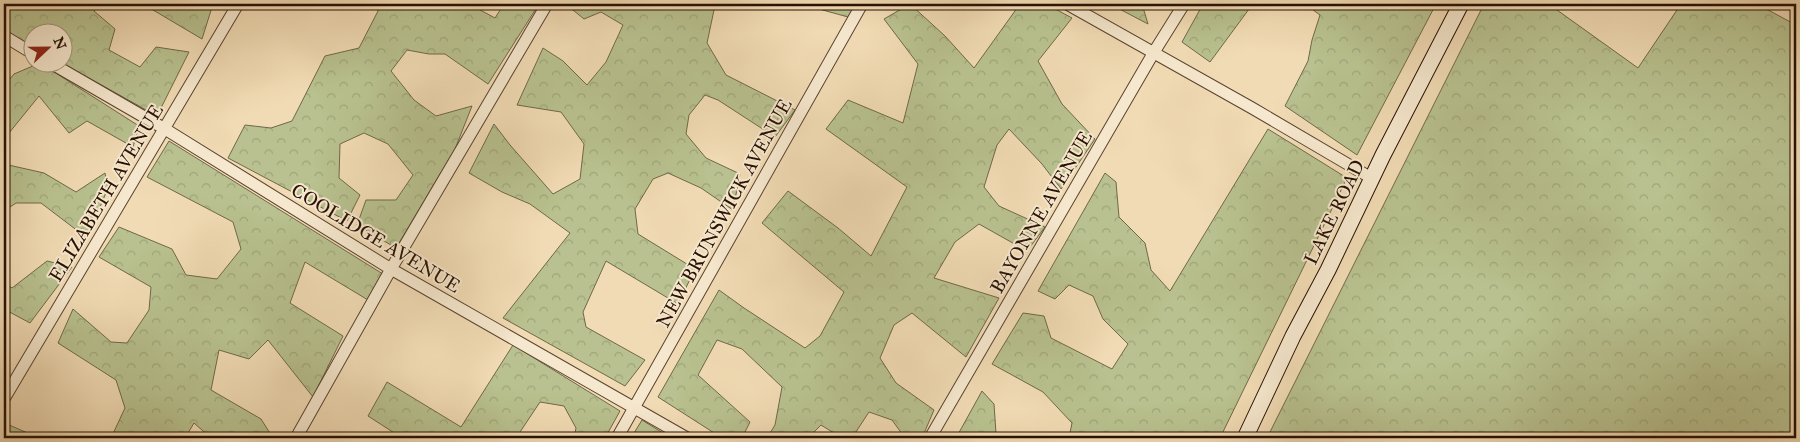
<svg xmlns="http://www.w3.org/2000/svg" width="1800" height="442" font-family="'IM FELL Great Primer',serif">
	<defs>
		<pattern id="forest-crowns" width="20" height="18" patternUnits="userSpaceOnUse" patternTransform="scale(1.25)"><rect width="20" height="18" fill="#b8c18f"/><path d="M2 6a3 3 0 1 1 6 0M12 15a3 3 0 1 1 6 0" fill="none" stroke="#9ea57a"/></pattern>
	</defs>
	<rect width="100%" height="100%" fill="#f1dbb4"/>
	<filter id="stains"><feTurbulence type="fractalNoise" baseFrequency=".004" numOctaves="4"/><feColorMatrix values="0 0 0 0 .2 0 0 0 0 .09 0 0 0 0 .02 0 0 0 .5 -.17"/></filter>
	<radialGradient id="worn" r=".72"><stop offset=".6" stop-color="#630" stop-opacity="0"/><stop offset="1" stop-color="#630" stop-opacity=".3"/></radialGradient>
	<path fill="url(#forest-crowns)" stroke="#706849" d="M 4,4 L 99,4 L 94,11 L 115,29 L 109,50 L 140,67 L 156,47 L 189,52 L 157,116 L 62,63 L 62,32 L 32,32 L 32,46 L 4,30 Z
		M 143,4 L 213,4 L 202,39 Z
		M 375,4 L 469,4 L 495,18 L 504,4 L 539,4 L 488,84 L 445,54 L 429,54 L 407,50 L 391,71 L 414,100 L 436,116 L 472,106 L 455,149 L 396,248 L 357,225 L 366,200 L 396,200 L 413,175 L 388,144 L 364,133 L 340,144 L 339,178 L 360,195 L 347,221 L 228,158 L 245,125 L 271,128 L 292,121 L 325,56 L 359,48 L 378,11 Z
		M 569,4 L 719,4 L 714,10 L 707,43 L 726,75 L 795,110 L 775,137 L 718,100 L 705,95 L 689,115 L 686,134 L 706,158 L 740,174 L 733,210 L 701,188 L 668,173 L 653,179 L 635,209 L 638,234 L 695,269 L 678,304 L 606,261 L 583,312 L 586,327 L 645,360 L 625,386 L 503,318 L 570,233 L 530,204 L 502,192 L 469,173 L 494,124 L 510,145 L 553,194 L 580,179 L 584,144 L 561,112 L 517,105 L 543,48 L 563,61 L 587,85 L 606,62 L 623,25 L 601,12 L 584,19 L 568,6 Z
		M 801,4 L 856,4 L 848,17 Z
		M 910,4 L 945,36 L 974,68 L 1020,4 L 1046,4 L 1072,18 L 1038,61 L 1062,104 L 1095,139 L 1061,189 L 1042,164 L 1009,129 L 997,145 L 984,187 L 999,206 L 1045,227 L 1027,251 L 979,224 L 955,242 L 934,278 L 999,298 L 966,357 L 912,313 L 894,325 L 880,358 L 896,383 L 934,410 L 922,438 L 905,438 L 892,420 L 869,412 L 852,438 L 842,438 L 821,425 L 808,438 L 767,438 L 775,425 L 782,387 L 742,349 L 717,340 L 698,375 L 750,422 L 742,438 L 722,438 L 658,397 L 719,290 L 744,308 L 805,348 L 820,336 L 844,292 L 762,223 L 788,191 L 838,228 L 871,256 L 907,187 L 826,129 L 848,100 L 903,123 L 918,64 L 884,19 Z
		M 1110,4 L 1142,4 L 1148,24 Z
		M 1203,4 L 1256,4 L 1252,5 L 1210,62 L 1182,42 Z
		M 1305,4 L 1436,4 L 1357,155 L 1285,106 L 1308,61 L 1312,40 L 1320,15 Z
		M 1484,4 L 1560,4 L 1557,10 L 1638,68 L 1681,4 L 1757,4 L 1796,25 L 1796,438 L 1267,438 Z
		M 40,63 L 139,126 L 133,147 L 87,121 L 69,133 L 39,96 L 9,133 L 4,151 L 4,86 L 14,74 Z
		M 1268,129 L 1347,178 L 1220,438 L 1069,438 L 1072,423 L 1043,392 L 992,364 L 1023,313 L 1044,316 L 1051,338 L 1112,369 L 1128,344 L 1103,319 L 1093,296 L 1069,285 L 1055,299 L 1038,291 L 1105,173 L 1116,182 L 1119,217 L 1145,243 L 1151,270 L 1170,291 Z
		M 169,141 L 383,274 L 368,300 L 305,262 L 290,303 L 343,336 L 313,397 L 268,340 L 249,359 L 219,350 L 211,390 L 261,419 L 273,438 L 211,438 L 194,423 L 185,438 L 108,438 L 111,438 L 125,408 L 116,380 L 58,343 L 73,309 L 111,342 L 127,343 L 149,310 L 151,287 L 99,257 L 119,227 L 172,249 L 186,275 L 217,279 L 241,249 L 233,222 L 147,177 Z
		M 4,164 L 44,173 L 76,192 L 105,173 L 108,188 L 87,238 L 41,203 L 16,203 L 4,211 Z
		M 47,261 L 72,267 L 30,323 L 4,309 L 4,282 L 12,288 Z
		M 513,345 L 620,411 L 605,438 L 574,438 L 576,428 L 564,406 L 540,402 L 516,438 L 402,438 L 368,416 L 387,382 L 461,427 Z
		M 982,391 L 994,404 L 996,433 L 1016,438 L 956,438 Z
		M 642,420 L 671,438 L 631,438 Z
		M 7,424 L 39,438 L 4,438 L 4,430 Z"/>
	<g fill="none" stroke-linecap="round" stroke-linejoin="round">
		<defs>
			<path id="street" d="M 1067,4 L 1252,108 L 1373,179
				M 1792,4 L 1796,6
				M 4,36 L 32,53
				M 49,62 L 165,129 L 391,269 L 687,438
				M 4,399 L 238,4
				M 296,438 L 391,269 L 547,4
				M 617,438 L 862,4
				M 930,438 L 1154,52 L 1184,4"/>
			<path id="secondary" d="M 1245,438 L 1293,336 L 1328,270 L 1383,155 L 1461,4"/>
		</defs>
		<use href="#street" stroke="#5a432f" stroke-width="13"/>
		<use href="#secondary" stroke="#281003" stroke-width="17"/>
		<use href="#street" stroke="#f6e8ce" stroke-width="11"/>
		<use href="#secondary" stroke="#f6e8ce" stroke-width="15"/>
	</g>
	<g text-anchor="middle" dominant-baseline="central" stroke-width="4" stroke-linejoin="round" paint-order="stroke">
		<g font-size="19" fill="#281003" stroke="#f6e8ce">
			<text transform="translate(106 193) rotate(-59)">ELIZABETH AVENUE</text>
			<text transform="translate(1041 212) rotate(-60)">BAYONNE AVENUE</text>
			<text transform="translate(1334 212) rotate(-64)">LAKE ROAD</text>
			<text transform="translate(724 213) rotate(-61)">NEW BRUNSWICK AVENUE</text>
			<text transform="translate(376 238) rotate(31)">COOLIDGE AVENUE</text>
		</g>
	</g>
	<rect width="1800" height="442" fill="none" stroke="#f1dbb4" stroke-width="20"/>
	<rect x="5" y="5" width="1790" height="432" fill="none" stroke="#281003" stroke-width="2.5"/>
	<rect x="10" y="10" width="1780" height="422" fill="none" stroke="#281003"/>
	<g transform="translate(48 48) rotate(68)"><circle r="24" fill="#f6e8ce" stroke="#a4927d"/>
	<path d="M0-4L9 19L0 12L-9 19Z" fill="#8f2418"/>
	<text y="-8" font-size="14" font-weight="bold" text-anchor="middle" fill="#281003">N</text>
	</g>
	<rect width="100%" height="100%" filter="url(#stains)"/>
	<rect width="100%" height="100%" fill="url(#worn)"/>
</svg>
